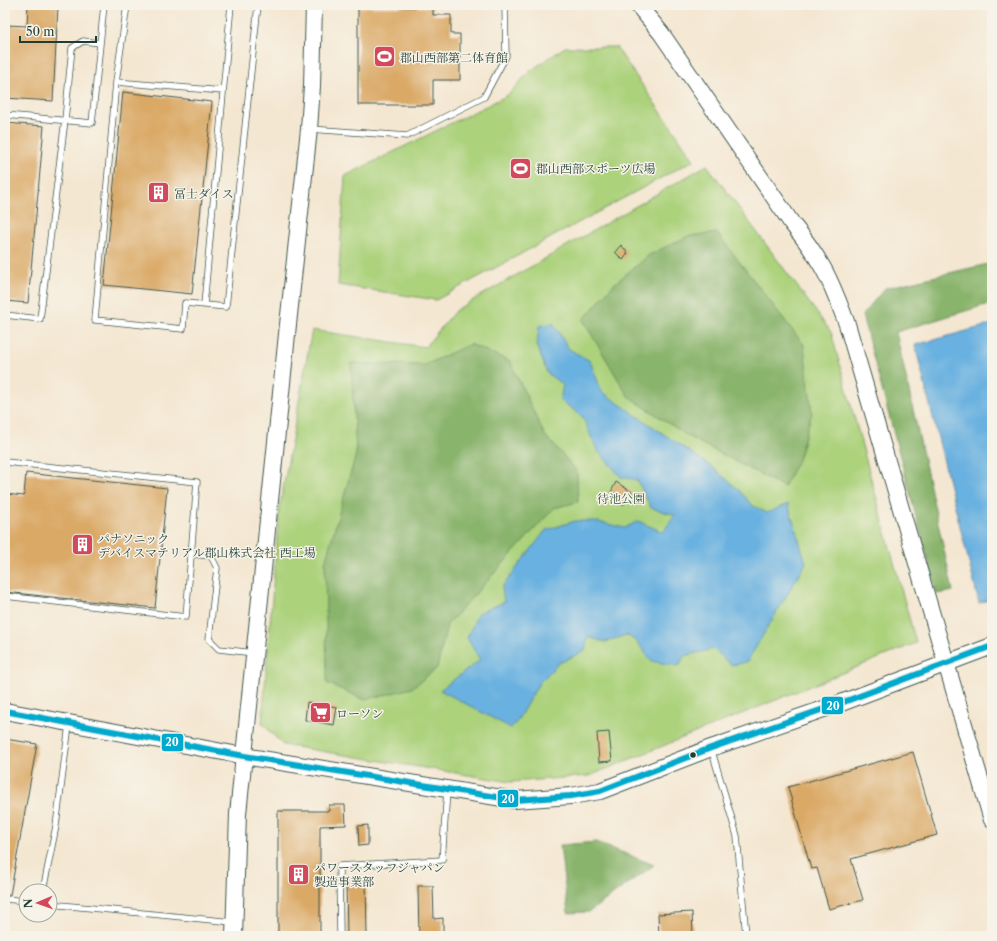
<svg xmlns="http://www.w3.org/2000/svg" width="997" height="941" font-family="'Libre Caslon Text','Noto Serif JP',serif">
	<rect width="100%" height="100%" fill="#f7f3e8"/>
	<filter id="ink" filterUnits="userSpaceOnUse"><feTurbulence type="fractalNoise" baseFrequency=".025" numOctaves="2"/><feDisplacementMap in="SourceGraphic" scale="8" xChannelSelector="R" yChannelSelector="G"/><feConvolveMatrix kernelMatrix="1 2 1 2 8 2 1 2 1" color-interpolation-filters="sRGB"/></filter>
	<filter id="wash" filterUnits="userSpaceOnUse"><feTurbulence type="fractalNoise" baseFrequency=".012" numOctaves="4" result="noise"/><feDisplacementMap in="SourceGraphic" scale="16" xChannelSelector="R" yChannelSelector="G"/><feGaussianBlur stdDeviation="0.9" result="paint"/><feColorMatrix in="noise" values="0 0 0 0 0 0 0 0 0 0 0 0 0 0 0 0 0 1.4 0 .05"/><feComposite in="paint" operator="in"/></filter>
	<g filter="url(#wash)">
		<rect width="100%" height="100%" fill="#f4e7d2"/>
		<path fill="#acd27c" stroke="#668858" d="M 565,47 L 616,47 L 694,160 L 436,300 L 338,285 L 345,176 L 508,95 L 530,71 Z
			M 707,165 L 831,332 L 916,643 L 589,776 L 511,782 L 283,745 L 262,723 L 279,511 L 312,330 L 425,347 L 456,310 Z"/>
		<path fill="#89b46c" stroke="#547850" d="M 717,233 L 804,345 L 812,413 L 798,460 L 784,487 L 689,437 L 628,396 L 583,320 L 613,285 L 649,255 L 688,236 Z
			M 992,263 L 992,303 L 896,332 L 953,591 L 937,594 L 862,315 L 885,288 Z
			M 470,344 L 510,361 L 544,434 L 577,471 L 578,502 L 554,508 L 447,625 L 437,668 L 412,688 L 365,700 L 327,683 L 325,562 L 356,454 L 351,363 L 425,365 Z
			M 596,842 L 654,865 L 589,912 L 568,913 L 560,845 Z"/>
		<path fill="#69b1e0" stroke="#44778a" d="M 553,323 L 569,349 L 590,361 L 602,392 L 712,467 L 739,490 L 752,505 L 767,513 L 788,504 L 806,563 L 747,662 L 731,665 L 714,649 L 684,656 L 679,666 L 651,661 L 638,643 L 627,635 L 605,642 L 588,637 L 585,651 L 559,663 L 539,683 L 517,721 L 511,728 L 440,690 L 480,660 L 467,638 L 478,613 L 504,602 L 502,587 L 546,530 L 575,521 L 594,521 L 625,528 L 638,521 L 663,532 L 675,515 L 651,508 L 637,480 L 621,477 L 597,450 L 582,416 L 560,400 L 563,385 L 547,373 L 537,346 L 539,326 Z
			M 992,324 L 992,599 L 979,603 L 915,345 Z"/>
		<g id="blocks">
			<path fill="#daa966" d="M 28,5 L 58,6 L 53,101 L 5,98 L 7,25 L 27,26 Z
				M 358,7 L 433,7 L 433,15 L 451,15 L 451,34 L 460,34 L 460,80 L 433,80 L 433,105 L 358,105 Z
				M 123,92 L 212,102 L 192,294 L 104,285 Z
				M 5,123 L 44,126 L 28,303 L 5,301 Z
				M 621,245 L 628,253 L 623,260 L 615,252 Z
				M 26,473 L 167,488 L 155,608 L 5,592 L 5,494 L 24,496 Z
				M 616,482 L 632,492 L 623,505 L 609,496 Z
				M 307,702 L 337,707 L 334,725 L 305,720 Z
				M 609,732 L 612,761 L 599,762 L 597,733 Z
				M 5,739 L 37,744 L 10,895 L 5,895 Z
				M 913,752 L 937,835 L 851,859 L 863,900 L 829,909 L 817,868 L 811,869 L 788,787 Z
				M 329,805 L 345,805 L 346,825 L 320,826 L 320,936 L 278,936 L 278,811 L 329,811 Z
				M 368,825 L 368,845 L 359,846 L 358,826 Z
				M 346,880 L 366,880 L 367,936 L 347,936 Z
				M 418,886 L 433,886 L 434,919 L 443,918 L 443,936 L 419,936 Z
				M 692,912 L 693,936 L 659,936 L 658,914 Z"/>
		</g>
	</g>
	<g filter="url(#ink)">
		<use href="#blocks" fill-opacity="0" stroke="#3f564c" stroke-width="1"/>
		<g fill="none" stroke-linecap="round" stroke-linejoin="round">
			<defs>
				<path id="lane" d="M 127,5 L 116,82 L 95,320 L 183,329 L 185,303 L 226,307 L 258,5
					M 116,82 L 223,91
					M 5,115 L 92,123 L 104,5
					M 310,129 L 407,136 L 484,97 L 506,56 L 505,5
					M 204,305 L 231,5
					M 5,315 L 40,319 L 65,120 L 72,48 L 83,41 L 100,43
					M 5,462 L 197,482 L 186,617 L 5,596
					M 191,554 L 211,556 L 217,568 L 209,639 L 219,649 L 254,653
					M 711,748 L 737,836 L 746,936
					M 43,891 L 56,826 L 69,725
					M 5,899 L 26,901
					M 50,904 L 233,922
					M 340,936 L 339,866 L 442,860 L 447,791"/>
				<path id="secondary" d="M 638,5 L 661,33 L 793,225 C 803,237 812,249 820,263 C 832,282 839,304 847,324 L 992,820
					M 5,711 L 244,756 L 515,800 L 571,796 L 600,791 L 711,748 L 841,703 L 992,646
					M 234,936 L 238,814 L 287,334 L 309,129 L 312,86 L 314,5"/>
			</defs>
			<use href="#lane" stroke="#3f564c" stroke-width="7"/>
			<use href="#secondary" stroke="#3f564c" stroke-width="18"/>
			<use href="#lane" stroke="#fff" stroke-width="5.5"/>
			<use href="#secondary" stroke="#fff" stroke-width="16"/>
			<defs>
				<path id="bus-1" d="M 5,711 L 244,756 L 515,800 L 571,796 L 600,791 L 711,748 L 841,703 L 992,646"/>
			</defs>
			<use href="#bus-1" stroke="#f7f3e8" stroke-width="9"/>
			<use href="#bus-1" stroke="#00a9ce" stroke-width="6"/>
		</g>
	</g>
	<defs>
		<symbol id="stadium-square" viewBox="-11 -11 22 22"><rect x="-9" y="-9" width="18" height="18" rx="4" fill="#d1495b" stroke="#f7f3e8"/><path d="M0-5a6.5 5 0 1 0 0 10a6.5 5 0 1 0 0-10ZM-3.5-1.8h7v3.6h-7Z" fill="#fff"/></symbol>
		<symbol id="building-square" viewBox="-11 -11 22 22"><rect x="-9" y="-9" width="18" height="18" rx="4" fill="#d1495b" stroke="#f7f3e8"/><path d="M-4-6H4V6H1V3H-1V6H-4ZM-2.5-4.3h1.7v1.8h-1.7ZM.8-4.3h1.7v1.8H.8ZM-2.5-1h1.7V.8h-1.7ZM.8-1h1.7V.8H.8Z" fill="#fff"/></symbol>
		<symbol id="supermarket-square" viewBox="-11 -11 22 22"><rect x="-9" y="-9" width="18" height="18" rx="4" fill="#d1495b" stroke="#f7f3e8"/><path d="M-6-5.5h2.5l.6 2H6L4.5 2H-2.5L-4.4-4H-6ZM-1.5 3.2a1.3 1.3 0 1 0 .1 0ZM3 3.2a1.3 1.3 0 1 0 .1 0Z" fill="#fff"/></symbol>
	</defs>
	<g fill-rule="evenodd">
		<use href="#stadium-square" x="372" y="44" width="25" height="25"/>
		<use href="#stadium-square" x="508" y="156" width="25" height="25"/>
		<use href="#building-square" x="146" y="180" width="25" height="25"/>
		<use href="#building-square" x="70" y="532" width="25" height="25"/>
		<use href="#supermarket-square" x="308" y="700" width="25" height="25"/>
		<use href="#building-square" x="286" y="862" width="25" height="25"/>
	</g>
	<circle fill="#1f3d34" stroke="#f7f3e8" stroke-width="1.5" cx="693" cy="755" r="3.5"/>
	<g text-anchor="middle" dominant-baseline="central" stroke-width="3" stroke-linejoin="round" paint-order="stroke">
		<g font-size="12" fill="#1f3d34" stroke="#f7f3e8" text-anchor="start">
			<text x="400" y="57">郡山西部第二体育館</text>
			<text x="536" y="168">郡山西部スポーツ広場</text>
			<text x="174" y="193">冨士ダイス</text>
			<text x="98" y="538">パナソニック<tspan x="98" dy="14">デバイスマテリアル郡山株式会社 西工場</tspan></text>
			<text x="336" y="713">ローソン</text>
			<text x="314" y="867">パワースタッフジャパン<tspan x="314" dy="14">製造事業部</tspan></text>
		</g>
		<g font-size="12" fill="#3b5b42" stroke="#f7f3e8">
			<text x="621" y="498">待池公園</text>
		</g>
	</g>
	<g stroke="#f7f3e8" stroke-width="1.5">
		<rect x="821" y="696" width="23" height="19" rx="4" fill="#00a9ce"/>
		<rect x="161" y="733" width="23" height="19" rx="4" fill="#00a9ce"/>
		<rect x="497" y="789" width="22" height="19" rx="4" fill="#00a9ce"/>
	</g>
	<g font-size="11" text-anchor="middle" font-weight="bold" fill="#fff">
		<text x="833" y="710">20</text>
		<text x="172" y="746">20</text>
		<text x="508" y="803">20</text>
	</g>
	<rect width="997" height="941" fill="none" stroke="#f7f3e8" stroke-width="20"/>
	<g transform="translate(38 903) rotate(268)"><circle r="19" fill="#f7f3e8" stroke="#a1aaa0"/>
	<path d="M0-3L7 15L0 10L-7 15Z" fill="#d1495b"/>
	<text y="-6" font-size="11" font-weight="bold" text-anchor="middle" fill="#1f3d34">N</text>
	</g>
	<path d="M20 36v6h76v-6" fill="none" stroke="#1f3d34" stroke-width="2"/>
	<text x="26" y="36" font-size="12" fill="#1f3d34" stroke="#f7f3e8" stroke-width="3" paint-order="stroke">50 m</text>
</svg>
